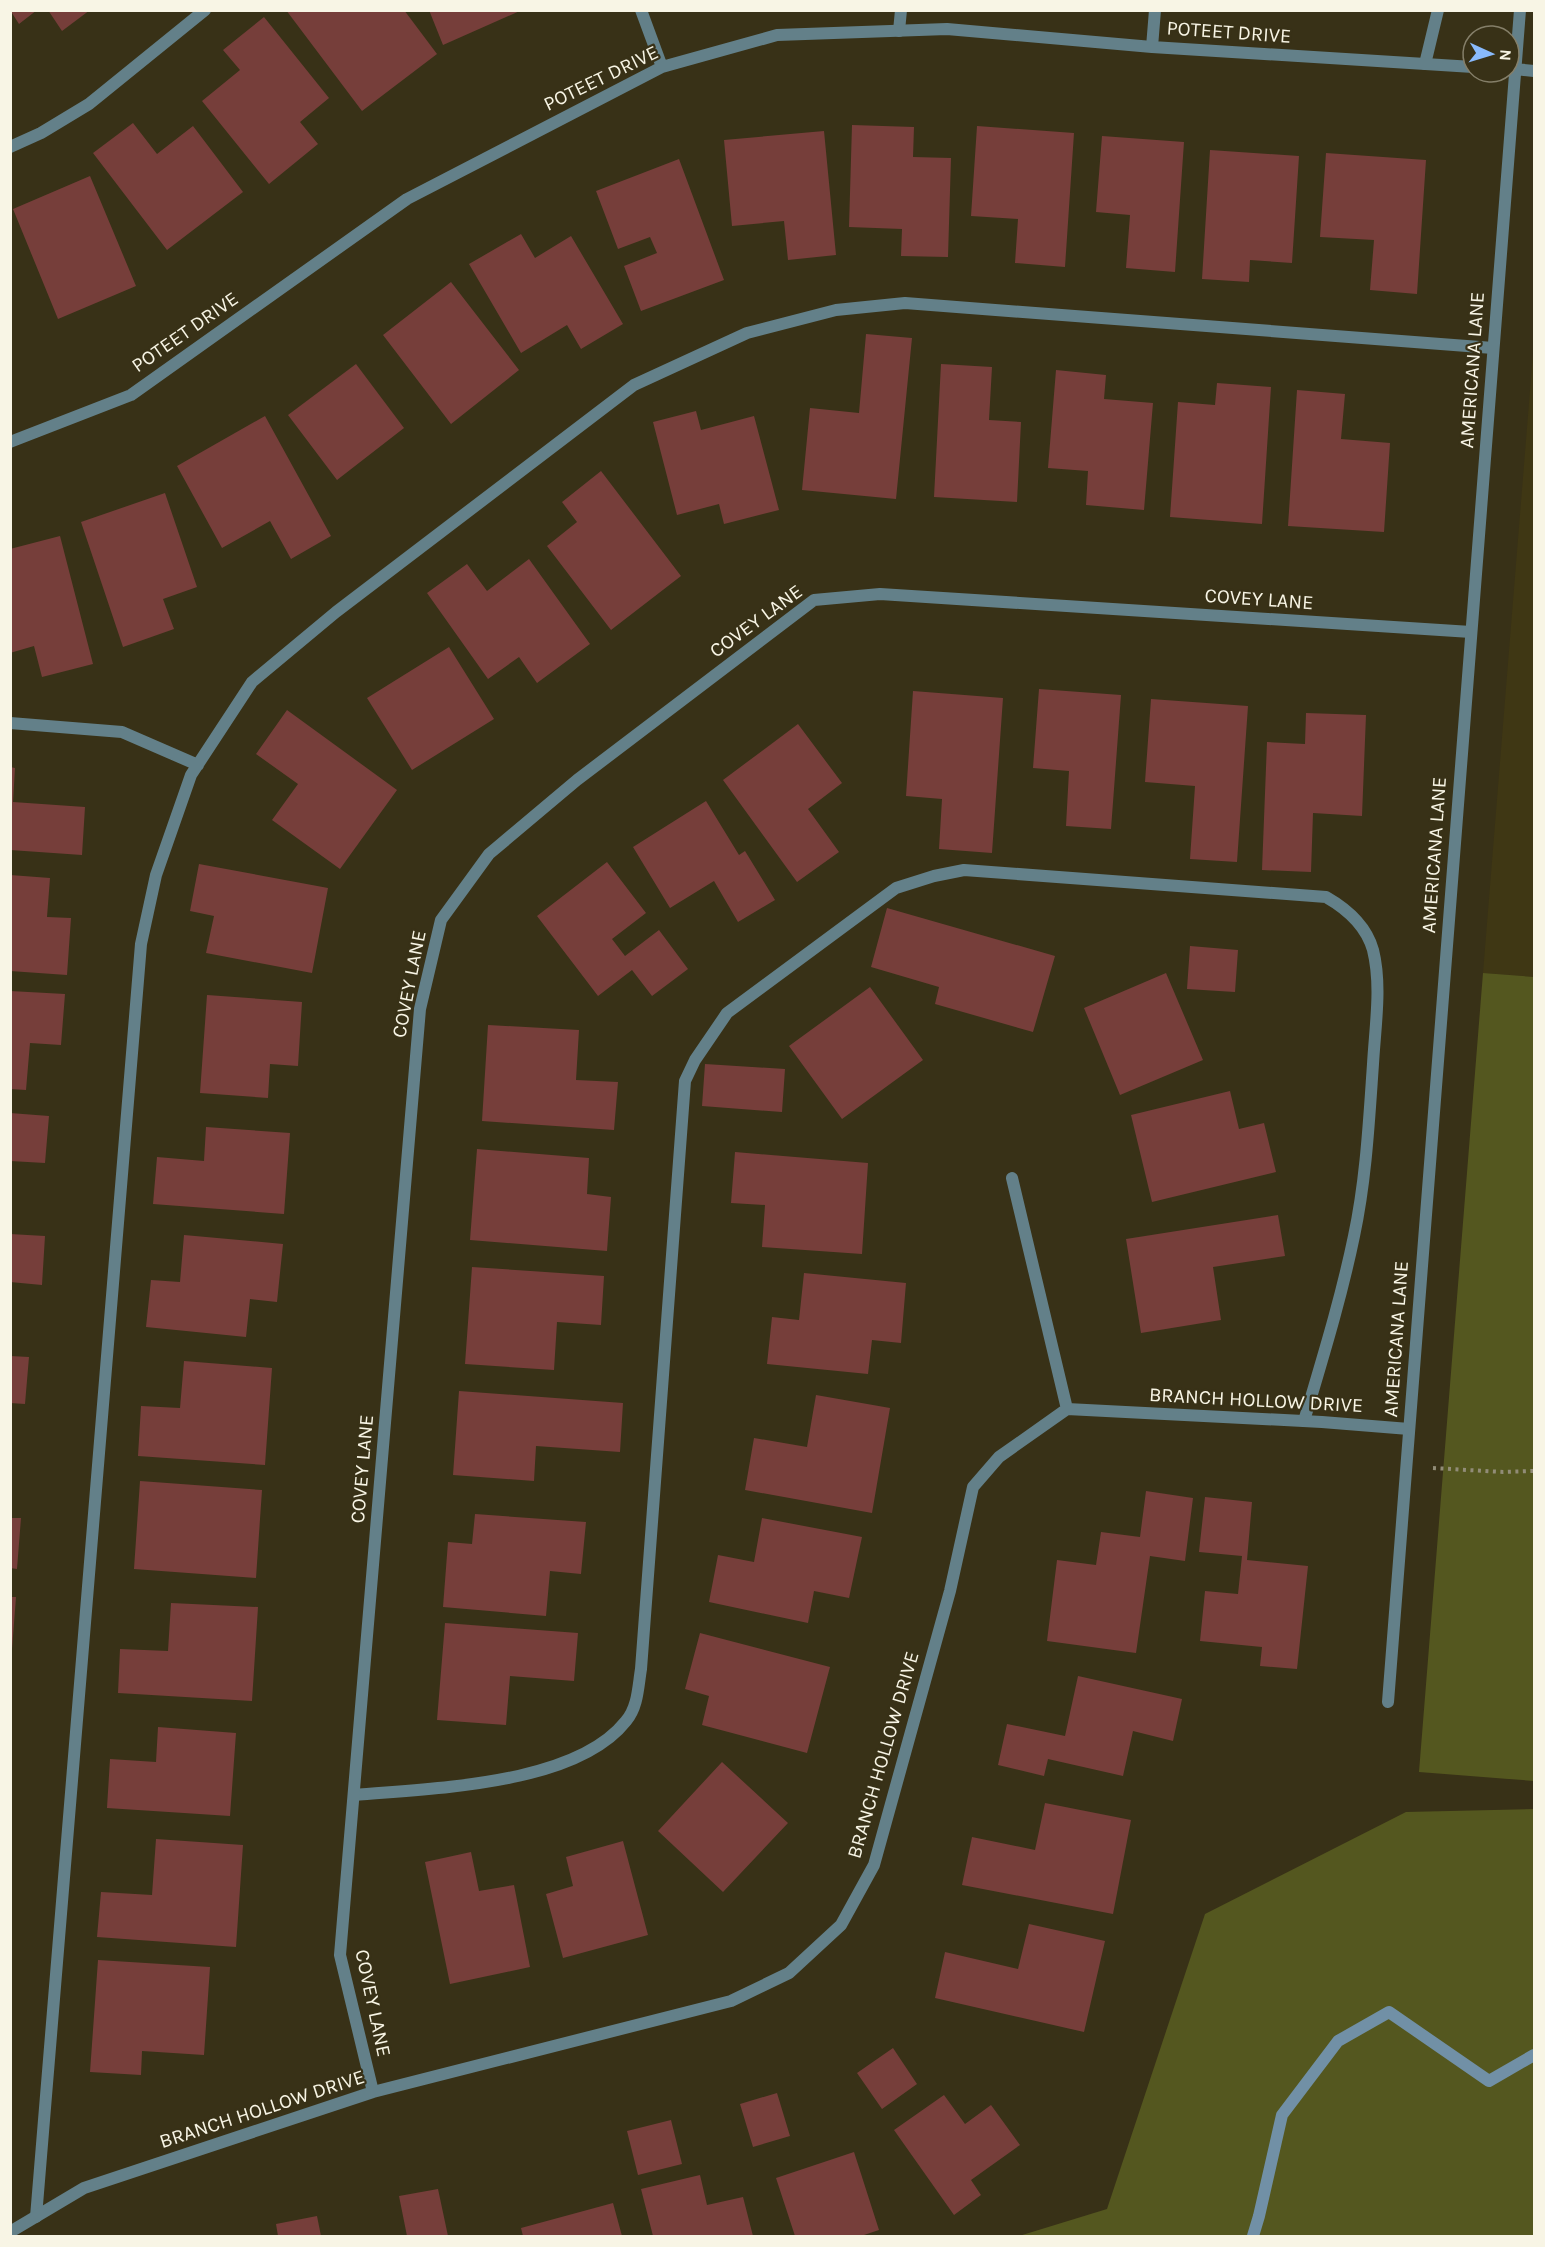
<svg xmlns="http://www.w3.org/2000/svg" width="1545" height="2247" font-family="Karla,sans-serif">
	<rect width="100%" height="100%" fill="#383117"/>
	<path fill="#3f3714" d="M 1534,341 L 1534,977 L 1483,973 Z"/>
	<path fill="#54571f" d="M 1483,973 L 1534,977 L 1534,1781 L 1419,1772 Z
		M 1534,1809 L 1534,2236 L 1019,2236 L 1107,2209 L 1205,1914 L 1406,1812 Z"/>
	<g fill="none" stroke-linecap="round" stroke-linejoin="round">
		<path stroke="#7190a6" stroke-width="12" d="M 1253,2236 L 1259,2216 L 1282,2115 L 1338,2041 L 1389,2012 L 1489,2081 L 1534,2055"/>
	</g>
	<path fill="#763e3a" d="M 10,10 L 37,10 L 19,24 Z
		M 48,10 L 90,10 L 62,31 Z
		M 286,10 L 404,10 L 437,54 L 362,111 Z
		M 429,10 L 522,10 L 443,45 Z
		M 264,17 L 329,98 L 300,122 L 318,144 L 269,184 L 202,101 L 240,70 L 223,50 Z
		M 133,123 L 157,154 L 193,126 L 243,192 L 167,250 L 93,153 Z
		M 852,125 L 914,127 L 913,157 L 951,158 L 948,257 L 901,256 L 902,229 L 849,227 Z
		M 977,126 L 1074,133 L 1065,267 L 1015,263 L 1018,219 L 971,216 Z
		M 824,131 L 836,255 L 788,260 L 784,221 L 732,226 L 724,140 Z
		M 1102,136 L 1184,142 L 1175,272 L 1126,268 L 1130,215 L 1096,212 Z
		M 1210,150 L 1299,156 L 1292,263 L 1250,260 L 1249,282 L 1202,279 Z
		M 1326,153 L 1426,160 L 1417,294 L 1370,290 L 1374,240 L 1320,237 Z
		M 679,159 L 724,280 L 641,311 L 624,266 L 657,253 L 650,237 L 618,249 L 596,191 Z
		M 90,176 L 136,286 L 58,319 L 13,209 Z
		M 521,234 L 535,258 L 571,236 L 623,324 L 581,349 L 567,325 L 521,353 L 469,264 Z
		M 451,282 L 519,370 L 451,424 L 383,335 Z
		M 866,334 L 912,338 L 896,499 L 802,490 L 810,408 L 859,413 Z
		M 356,364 L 404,428 L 337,480 L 288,415 Z
		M 941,364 L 992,367 L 989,420 L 1021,422 L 1017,502 L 934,497 Z
		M 1056,370 L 1106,375 L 1104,399 L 1153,403 L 1144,510 L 1086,505 L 1088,471 L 1048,468 Z
		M 1217,383 L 1271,387 L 1262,524 L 1170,517 L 1178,402 L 1215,405 Z
		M 1297,390 L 1345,394 L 1341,439 L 1390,443 L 1384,532 L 1288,526 Z
		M 696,411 L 701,430 L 754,416 L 779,510 L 724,524 L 719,504 L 677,515 L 653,422 Z
		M 265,416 L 331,536 L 291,559 L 270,521 L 222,548 L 177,466 Z
		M 601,471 L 681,576 L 611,630 L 547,546 L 577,522 L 562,502 Z
		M 165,493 L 197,587 L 163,599 L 174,629 L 123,647 L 81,522 Z
		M 60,536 L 93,664 L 42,677 L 34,646 L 10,653 L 10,549 Z
		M 529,559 L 590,644 L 537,683 L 519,657 L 488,679 L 427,593 L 467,564 L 487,591 Z
		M 449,647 L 494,719 L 412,770 L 367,698 Z
		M 1039,689 L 1121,695 L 1111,829 L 1066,826 L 1069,771 L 1033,768 Z
		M 913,691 L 1003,698 L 992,853 L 939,849 L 942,799 L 906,796 Z
		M 1151,699 L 1248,706 L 1237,862 L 1190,859 L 1195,786 L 1145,782 Z
		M 287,710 L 397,790 L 340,869 L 272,820 L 298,784 L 256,754 Z
		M 1306,713 L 1366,715 L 1362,816 L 1313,813 L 1311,872 L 1262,870 L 1267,742 L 1305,744 Z
		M 798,724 L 842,783 L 808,809 L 839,852 L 797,882 L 723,780 Z
		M 10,767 L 15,768 L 13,802 L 85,807 L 82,855 L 10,850 Z
		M 706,801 L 739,855 L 745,851 L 775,900 L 738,922 L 714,881 L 670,908 L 633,847 Z
		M 607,862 L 646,913 L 612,939 L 625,956 L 659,930 L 688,969 L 652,996 L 632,970 L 598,996 L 537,916 Z
		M 199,864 L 328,888 L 312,973 L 206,953 L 214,916 L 190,911 Z
		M 10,875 L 50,878 L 47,917 L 71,918 L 67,975 L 10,971 Z
		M 887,908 L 1055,956 L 1033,1032 L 935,1004 L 939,987 L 871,967 Z
		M 1190,946 L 1238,950 L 1235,992 L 1187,989 Z
		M 1166,973 L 1203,1060 L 1120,1095 L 1084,1008 Z
		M 870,987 L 923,1060 L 842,1119 L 789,1046 Z
		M 10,991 L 65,994 L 61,1045 L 30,1043 L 26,1090 L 10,1089 Z
		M 207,995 L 302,1002 L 298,1066 L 270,1064 L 268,1098 L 200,1093 Z
		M 488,1025 L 579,1030 L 576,1080 L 618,1082 L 614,1130 L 482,1121 Z
		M 705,1064 L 785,1069 L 782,1112 L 702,1106 Z
		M 1230,1091 L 1239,1129 L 1264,1123 L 1276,1172 L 1152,1202 L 1131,1115 Z
		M 10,1113 L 49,1116 L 45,1163 L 10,1161 Z
		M 206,1127 L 290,1133 L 284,1214 L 153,1204 L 157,1157 L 204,1161 Z
		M 477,1149 L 589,1158 L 587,1194 L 611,1197 L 607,1251 L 470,1240 Z
		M 735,1152 L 868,1163 L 862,1254 L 762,1247 L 765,1205 L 731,1203 Z
		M 1278,1215 L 1285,1256 L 1213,1267 L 1221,1320 L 1141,1333 L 1126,1239 Z
		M 10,1234 L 45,1236 L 42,1285 L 10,1282 Z
		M 184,1235 L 283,1244 L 277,1302 L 250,1299 L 246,1337 L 146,1327 L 151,1280 L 180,1282 Z
		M 472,1267 L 604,1276 L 601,1325 L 557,1322 L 554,1370 L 465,1364 Z
		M 804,1273 L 906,1283 L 901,1343 L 872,1340 L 868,1374 L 767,1364 L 772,1317 L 799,1320 Z
		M 10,1356 L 29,1357 L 25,1404 L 10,1403 Z
		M 184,1361 L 272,1368 L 265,1465 L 138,1456 L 141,1406 L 180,1408 Z
		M 459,1391 L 623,1403 L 620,1452 L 536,1446 L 534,1481 L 453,1475 Z
		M 816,1395 L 890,1408 L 872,1513 L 745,1490 L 754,1438 L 807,1447 Z
		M 140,1481 L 262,1490 L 256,1578 L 134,1569 Z
		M 1146,1491 L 1193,1498 L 1185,1561 L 1150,1556 L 1136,1653 L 1047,1641 L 1057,1560 L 1096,1565 L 1101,1532 L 1140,1537 Z
		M 1205,1497 L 1252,1502 L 1247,1560 L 1308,1566 L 1297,1669 L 1260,1666 L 1262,1647 L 1200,1641 L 1205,1591 L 1238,1594 L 1242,1556 L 1199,1552 Z
		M 475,1514 L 586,1522 L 581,1574 L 550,1571 L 546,1616 L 443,1607 L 448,1542 L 472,1544 Z
		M 10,1518 L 21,1518 L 17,1569 L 10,1568 Z
		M 762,1518 L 862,1537 L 849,1598 L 814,1591 L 808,1623 L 709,1602 L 718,1555 L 754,1562 Z
		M 10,1597 L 16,1597 L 12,1649 L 10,1649 Z
		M 171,1603 L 258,1607 L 252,1701 L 118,1693 L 120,1649 L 168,1651 Z
		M 445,1623 L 578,1633 L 574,1681 L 510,1676 L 506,1725 L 437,1720 Z
		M 700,1633 L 830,1667 L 807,1753 L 702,1725 L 709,1696 L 685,1689 Z
		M 1078,1676 L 1182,1699 L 1173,1741 L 1133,1731 L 1123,1776 L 1048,1759 L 1044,1776 L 998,1765 L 1007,1724 L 1065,1736 Z
		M 158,1727 L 236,1733 L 230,1816 L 107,1808 L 110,1759 L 156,1762 Z
		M 722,1762 L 788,1823 L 723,1892 L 658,1831 Z
		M 1045,1803 L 1131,1820 L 1113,1914 L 962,1885 L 972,1837 L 1035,1850 Z
		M 156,1839 L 243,1845 L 236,1947 L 97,1937 L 101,1892 L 152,1895 Z
		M 623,1841 L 648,1935 L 563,1958 L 546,1894 L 573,1886 L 566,1857 Z
		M 471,1852 L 479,1891 L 514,1885 L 530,1967 L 450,1984 L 425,1862 Z
		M 1029,1924 L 1105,1941 L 1084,2032 L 935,1998 L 945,1952 L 1018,1969 Z
		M 98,1960 L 210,1967 L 204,2055 L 142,2051 L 141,2075 L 90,2072 Z
		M 893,2048 L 917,2084 L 882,2109 L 857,2073 Z
		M 777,2093 L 790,2136 L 753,2147 L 740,2104 Z
		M 944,2095 L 965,2124 L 991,2105 L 1020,2145 L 971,2180 L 981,2195 L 954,2215 L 894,2130 Z
		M 671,2120 L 682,2164 L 638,2175 L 627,2131 Z
		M 854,2152 L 879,2230 L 861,2236 L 795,2236 L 776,2178 Z
		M 700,2175 L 707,2205 L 743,2197 L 753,2236 L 653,2236 L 641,2189 Z
		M 438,2189 L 448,2236 L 407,2236 L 399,2196 Z
		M 613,2203 L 622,2236 L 523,2236 L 521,2228 Z
		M 317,2216 L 321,2236 L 278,2236 L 276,2224 Z"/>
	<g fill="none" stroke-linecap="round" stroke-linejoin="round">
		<path stroke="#918c77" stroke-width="4" stroke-dasharray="3 4.5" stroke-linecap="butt" d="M 1433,1468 L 1503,1472 L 1534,1471"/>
		<path stroke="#638089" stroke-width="12" d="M 899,31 L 901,10
			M 1425,64 L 1438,10
			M 10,147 L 41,133 L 89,104 L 205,10
			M 10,723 L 122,732 L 198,765
			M 354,1795 C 430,1788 575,1786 626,1721 C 638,1707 638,1687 641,1669 L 685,1081 L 695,1060 L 727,1013 L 896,888 L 934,876 L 964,870 L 1326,897 C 1347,909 1366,925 1373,950 C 1382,986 1375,1027 1373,1064 C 1369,1121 1366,1180 1354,1236 C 1341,1299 1322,1360 1304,1421
			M 36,2217 L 141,944 L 156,875 L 191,775 L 252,682 L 336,612 L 634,385 L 747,333 L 836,310 L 905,303 L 1493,348"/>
		<path stroke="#638089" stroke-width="12" d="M 641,10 L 662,67
			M 1152,47 L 1155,10
			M 10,442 L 131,395 L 407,199 L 662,67 L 777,35 L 947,29 L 1152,47 L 1473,67
			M 1012,1178 L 1067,1409
			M 373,2092 L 340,1955 L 420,1009 L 441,920 L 489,854 L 577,780 L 814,600 L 880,594 L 1471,632
			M 10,2232 L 84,2188 L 373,2092 L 731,2001 L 789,1973 L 841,1925 L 874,1865 L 950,1591 L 973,1487 L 999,1457 L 1067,1409 L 1322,1422 L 1409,1429"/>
		<path stroke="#638089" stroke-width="12" d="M 1515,69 L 1534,71
			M 1388,1702 L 1520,10"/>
	</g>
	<g text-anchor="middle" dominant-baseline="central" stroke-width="4.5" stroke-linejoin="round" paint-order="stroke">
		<g font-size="20" fill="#f8f5e5" stroke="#383117">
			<text transform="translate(1229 32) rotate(4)">POTEET DRIVE</text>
			<text transform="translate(601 78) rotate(-26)">POTEET DRIVE</text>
			<text transform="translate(185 332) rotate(-35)">POTEET DRIVE</text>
			<text transform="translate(1472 370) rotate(-86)">AMERICANA LANE</text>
			<text transform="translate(1259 599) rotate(4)">COVEY LANE</text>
			<text transform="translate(756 621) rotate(-36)">COVEY LANE</text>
			<text transform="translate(1434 855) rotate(-86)">AMERICANA LANE</text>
			<text transform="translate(409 984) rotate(-79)">COVEY LANE</text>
			<text transform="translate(1396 1339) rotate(-86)">AMERICANA LANE</text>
			<text transform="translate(1256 1400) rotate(3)">BRANCH HOLLOW DRIVE</text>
			<text transform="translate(362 1469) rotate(-85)">COVEY LANE</text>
			<text transform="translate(883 1755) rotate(-74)">BRANCH HOLLOW DRIVE</text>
			<text transform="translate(373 2003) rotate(78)">COVEY LANE</text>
			<text transform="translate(262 2109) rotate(-18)">BRANCH HOLLOW DRIVE</text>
		</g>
	</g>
	<rect width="1545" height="2247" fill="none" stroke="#f8f5e5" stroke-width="24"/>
	<g transform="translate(1491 54) rotate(94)"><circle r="28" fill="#383117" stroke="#857f69" stroke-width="1.5"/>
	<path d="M0-4.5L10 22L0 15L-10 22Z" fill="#89bafc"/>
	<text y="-9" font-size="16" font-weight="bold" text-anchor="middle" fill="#f8f5e5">N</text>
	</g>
</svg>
